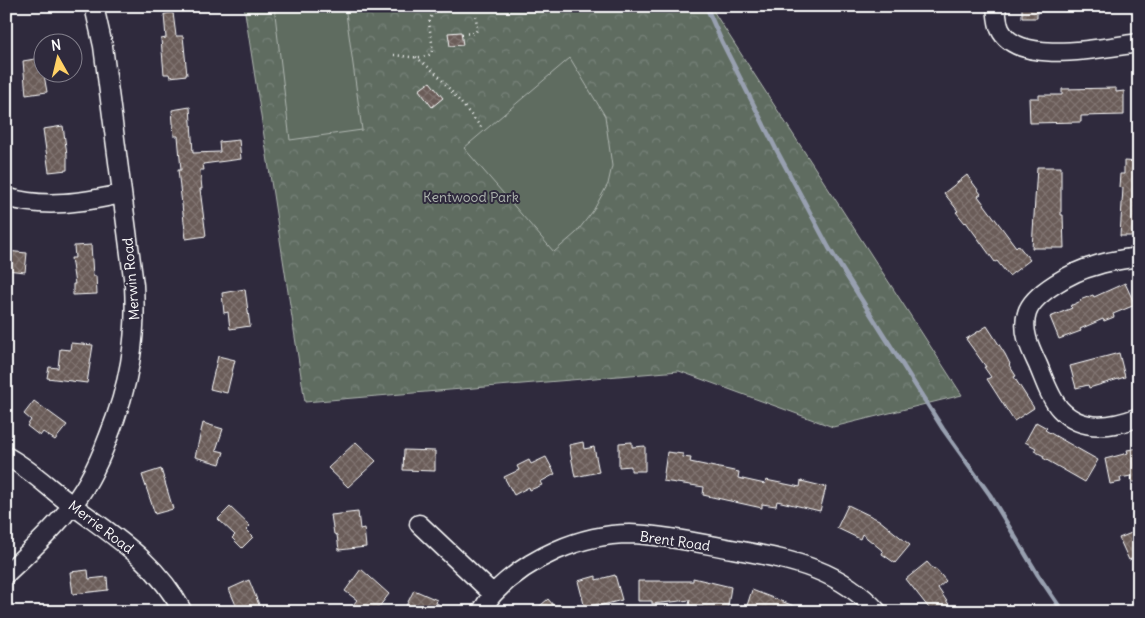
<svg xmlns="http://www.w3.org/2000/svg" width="1145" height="618" font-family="Delius,sans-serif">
	<defs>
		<pattern id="park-crowns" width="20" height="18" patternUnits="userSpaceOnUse" patternTransform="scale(1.25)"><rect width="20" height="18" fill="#5f6c61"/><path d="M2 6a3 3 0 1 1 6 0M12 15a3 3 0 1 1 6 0" fill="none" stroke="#778279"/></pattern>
		<pattern id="building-cross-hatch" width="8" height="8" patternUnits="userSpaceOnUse" patternTransform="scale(1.25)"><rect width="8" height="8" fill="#6a5b58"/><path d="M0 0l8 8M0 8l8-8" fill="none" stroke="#807471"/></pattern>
	</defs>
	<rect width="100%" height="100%" fill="#2f2a3d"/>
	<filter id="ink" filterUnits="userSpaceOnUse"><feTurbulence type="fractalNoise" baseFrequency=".02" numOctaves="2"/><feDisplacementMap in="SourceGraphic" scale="10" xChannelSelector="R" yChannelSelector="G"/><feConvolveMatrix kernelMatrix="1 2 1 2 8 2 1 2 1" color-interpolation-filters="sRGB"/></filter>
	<g filter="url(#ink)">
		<path fill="url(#park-crowns)" stroke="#afb6b0" d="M 244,6 L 710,6 L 962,395 L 833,427 L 679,371 L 305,402 Z"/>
		<path fill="#5f6c61" stroke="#afb6b0" d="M 274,6 L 345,6 L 362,130 L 290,140 Z
			M 570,58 L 605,116 L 612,166 L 608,184 L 593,211 L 576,233 L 554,252 L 464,148 Z"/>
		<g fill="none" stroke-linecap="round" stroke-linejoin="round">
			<path stroke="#98a0b0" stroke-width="4.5" d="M 706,6 L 722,42 L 776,149 L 829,248 L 943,429 L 990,495 L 1038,575 L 1063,612"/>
		</g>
		<path fill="url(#building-cross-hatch)" stroke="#fff" d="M 1022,6 L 1037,6 L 1037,18 L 1022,18 Z
			M 173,13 L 176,36 L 183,36 L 187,75 L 170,77 L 169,74 L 164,74 L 161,39 L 166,38 L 164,14 Z
			M 461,32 L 463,45 L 450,46 L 448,33 Z
			M 41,58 L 47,92 L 26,95 L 23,61 Z
			M 430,82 L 443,98 L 432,107 L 419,90 Z
			M 1116,88 L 1116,92 L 1124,91 L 1124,115 L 1081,116 L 1081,122 L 1030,123 L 1029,98 L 1039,98 L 1039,95 L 1062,95 L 1062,89 Z
			M 190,107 L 193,153 L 220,152 L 219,142 L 239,140 L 241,159 L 203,164 L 204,170 L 200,170 L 202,189 L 200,189 L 206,236 L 186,239 L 178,170 L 181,170 L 178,136 L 174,136 L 172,110 Z
			M 63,126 L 67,154 L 67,170 L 49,172 L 43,129 Z
			M 1124,161 L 1139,162 L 1139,236 L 1120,236 L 1123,188 L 1119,187 L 1120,174 L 1124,174 Z
			M 1037,167 L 1061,167 L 1061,215 L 1063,215 L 1064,248 L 1032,248 Z
			M 967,175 L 981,194 L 978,196 L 1016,247 L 1018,245 L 1030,260 L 1009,276 L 997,261 L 995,262 L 966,222 L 965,223 L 956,212 L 958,211 L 944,193 Z
			M 91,245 L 93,276 L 96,276 L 97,294 L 73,295 L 73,284 L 75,284 L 71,258 L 75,258 L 74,246 Z
			M 6,251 L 27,253 L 25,272 L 6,270 Z
			M 1125,283 L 1135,305 L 1113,314 L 1114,317 L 1104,321 L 1103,319 L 1080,329 L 1081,331 L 1059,339 L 1050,317 L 1072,308 L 1070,306 L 1081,301 L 1080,300 L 1093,295 L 1094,297 Z
			M 245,289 L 250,326 L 230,329 L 228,312 L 224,313 L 222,293 Z
			M 987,326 L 1005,354 L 1010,364 L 1009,365 L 1016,376 L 1014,377 L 1034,408 L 1014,421 L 987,379 L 991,377 L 984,367 L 986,367 L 966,339 Z
			M 71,343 L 93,345 L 87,383 L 47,378 L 49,367 L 58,368 L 60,349 L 70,350 Z
			M 1119,353 L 1125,377 L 1089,388 L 1088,385 L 1076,388 L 1070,366 Z
			M 218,356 L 235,360 L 227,393 L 210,389 Z
			M 34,401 L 67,425 L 55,440 L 43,432 L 40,436 L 27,426 L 31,420 L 24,414 Z
			M 1036,422 L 1047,428 L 1045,430 L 1098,460 L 1085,482 L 1043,458 L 1044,456 L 1034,451 L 1036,448 L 1025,442 Z
			M 203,423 L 223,429 L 216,450 L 224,452 L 220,464 L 195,457 Z
			M 356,442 L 376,461 L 348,487 L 328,468 Z
			M 583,442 L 584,449 L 594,447 L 599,472 L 575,477 L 569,445 Z
			M 632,442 L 632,447 L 645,446 L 645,471 L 631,471 L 631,466 L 619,467 L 619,443 Z
			M 1139,448 L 1139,482 L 1132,482 L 1131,476 L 1120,478 L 1121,482 L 1110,484 L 1105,459 L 1128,453 L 1127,450 Z
			M 404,450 L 435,451 L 435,471 L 403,470 Z
			M 667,452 L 683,454 L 683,457 L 691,458 L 690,462 L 739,472 L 738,478 L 765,484 L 766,480 L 800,487 L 801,481 L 826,487 L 820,511 L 777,501 L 776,506 L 762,504 L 762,508 L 703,495 L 704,487 L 663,481 Z
			M 546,457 L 555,474 L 540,482 L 542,485 L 530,490 L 529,487 L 514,495 L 504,477 L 519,470 L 517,466 L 529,460 L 531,464 Z
			M 161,469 L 173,509 L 155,514 L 142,475 Z
			M 848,505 L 879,520 L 910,545 L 895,563 L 882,554 L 883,551 L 862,534 L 860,539 L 837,528 Z
			M 230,507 L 250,526 L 246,530 L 253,537 L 242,548 L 232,538 L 235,535 L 218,519 Z
			M 358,512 L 360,529 L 364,528 L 366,547 L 339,550 L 337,535 L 334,534 L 331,515 Z
			M 1139,530 L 1139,556 L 1129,560 L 1119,538 Z
			M 927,562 L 934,570 L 936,569 L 946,581 L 938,588 L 954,612 L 932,612 L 906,579 Z
			M 361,569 L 389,594 L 375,612 L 353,612 L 356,608 L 353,605 L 357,600 L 345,591 Z
			M 88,570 L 89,579 L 107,577 L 108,590 L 73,594 L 70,572 Z
			M 615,575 L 622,600 L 599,606 L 599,604 L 585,608 L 578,581 L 596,576 L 596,580 Z
			M 693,578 L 731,587 L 727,612 L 707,612 L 703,610 L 703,607 L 689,605 L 690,600 L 652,604 L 652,601 L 638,601 L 638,581 L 693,581 Z
			M 249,580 L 262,612 L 239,612 L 229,589 Z
			M 414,590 L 437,600 L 436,603 L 454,612 L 403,612 Z
			M 752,590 L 807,611 L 807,612 L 745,612 Z
			M 548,599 L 559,612 L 533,612 Z"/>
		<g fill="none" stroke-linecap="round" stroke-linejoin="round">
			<defs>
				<path id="minor" d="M 996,6 C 997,14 997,22 1000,29 C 1017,67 1106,47 1139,43
					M 6,197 C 44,209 84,202 122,194
					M 1139,257 C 1124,259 1108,261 1094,266 C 1074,271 1033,293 1027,313 C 1021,331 1031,350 1038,365 C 1044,379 1050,398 1060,409 C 1082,433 1113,427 1139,417
					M 6,456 C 27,467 46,485 64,499 C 110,534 155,559 183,612
					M 419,524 L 493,594
					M 6,574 C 26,555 47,536 65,514 C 85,492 98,465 108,438 C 129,386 137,341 134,285 L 103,46 L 94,6
					M 481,612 C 485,606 489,598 494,593 C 528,558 581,534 630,534 C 664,535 698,543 732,549 C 789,560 837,567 878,612"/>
			</defs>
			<use href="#minor" stroke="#fff" stroke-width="21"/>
			<path stroke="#fff" stroke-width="2.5" stroke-dasharray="1 4" stroke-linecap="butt" d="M 462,34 L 475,33 L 477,30 L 476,16
				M 394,55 C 406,56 420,60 431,54 C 437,38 417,14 444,10
				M 416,57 L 437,74 L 481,127"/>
			<use href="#minor" stroke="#2f2a3d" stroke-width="18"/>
		</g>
	</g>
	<g text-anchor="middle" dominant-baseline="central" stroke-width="4" stroke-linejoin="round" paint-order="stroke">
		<g font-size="14" fill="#afb6b0" stroke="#2f2a3d">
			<text x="471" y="197">Kentwood Park</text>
		</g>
		<g font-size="14" fill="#fff" stroke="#2f2a3d">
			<text transform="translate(131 279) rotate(-95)">Merwin Road</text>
			<text transform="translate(101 527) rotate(37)">Merrie Road</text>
			<text transform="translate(675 541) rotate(8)">Brent Road</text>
		</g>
	</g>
	<rect width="1145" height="618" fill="none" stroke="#2f2a3d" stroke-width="25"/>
	<rect x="12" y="12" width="1120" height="593" fill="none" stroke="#fff" stroke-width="2" filter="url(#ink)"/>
	<g transform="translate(58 58) rotate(352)"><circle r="24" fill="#2f2a3d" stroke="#827f8b"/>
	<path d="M0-4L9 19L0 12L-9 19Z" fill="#ffd166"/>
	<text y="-8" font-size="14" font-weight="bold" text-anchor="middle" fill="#ffffff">N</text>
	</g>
</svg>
